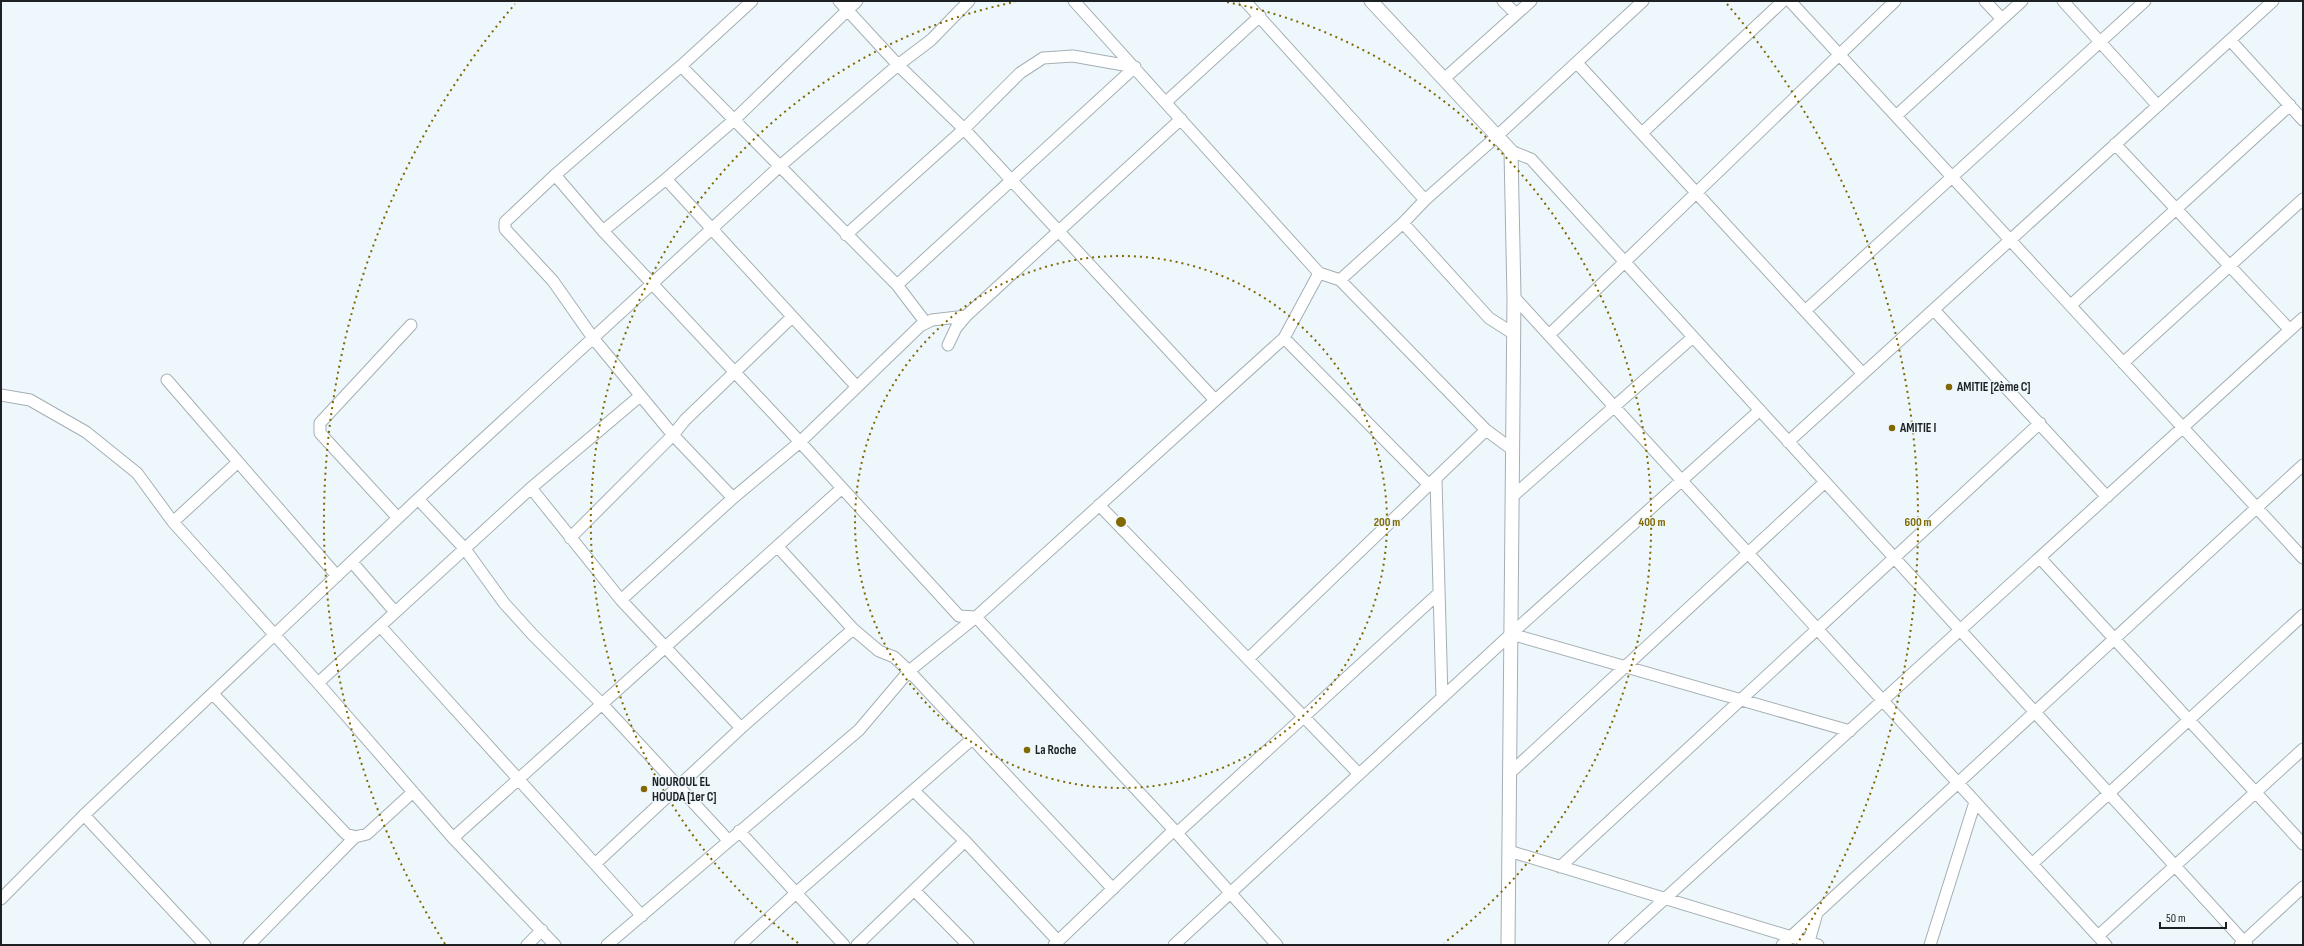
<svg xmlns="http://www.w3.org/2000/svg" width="2304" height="946" font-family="'Sofia Sans Condensed',sans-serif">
	<rect width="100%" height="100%" fill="#edf7fc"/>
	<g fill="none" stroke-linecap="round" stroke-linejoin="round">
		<defs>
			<path id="minor" d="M 839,1 L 898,65 L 964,129 L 1215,400
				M 857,1 L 734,120 L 666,179 L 857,387
				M 1074,1 L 1319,273
				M 1245,1 L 1425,200
				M 1503,1 L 1516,14
				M 1790,1 L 2303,558
				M 1985,1 L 2002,19
				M 2063,1 L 2158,106
				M 2230,40 L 2303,120
				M 1577,63 L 1863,374
				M 681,66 L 897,285 L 926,323
				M 1444,79 L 1531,1
				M 1166,102 L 1260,16
				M 1897,115 L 2022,1
				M 1642,133 L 1783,1
				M 2115,144 L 2290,330
				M 1511,151 L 1531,159 L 2247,945
				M 555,175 L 505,222 L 505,229 L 553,281 L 593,338 L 673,435 L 733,498
				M 666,179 L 603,231 L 800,442 L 959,616 L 976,617 L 1174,830 L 1277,945
				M 1403,223 L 1489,318 L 1514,334
				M 603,231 L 555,175 L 681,66 L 752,1
				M 846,235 L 964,129 L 1020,73 L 1043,58 L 1073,56 L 1135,67
				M 1340,280 L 1486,430 L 1513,450
				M 897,285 L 1135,67
				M 1514,297 L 2106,945
				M 2071,305 L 2290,105
				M 1934,310 L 2107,497
				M 1805,311 L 2145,1
				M 1549,335 L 1895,1
				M 1284,338 L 1430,486
				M 948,345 L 956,328 L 966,316 L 1181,119
				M 2123,363 L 2303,199
				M 167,380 L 337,576
				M 1,395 L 30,400 L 86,432 L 137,473 L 173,522 L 318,683 L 453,838 L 555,945
				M 1788,442 L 2273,1
				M 1436,480 L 1442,698
				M 531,488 L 621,600 L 741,728
				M 1512,497 L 1693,337
				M 418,499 L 465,549 L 504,603 L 533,635 L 602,704 L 728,840
				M 1099,505 L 1359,774
				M 398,518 L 320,433 L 320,423 L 411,325
				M 173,522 L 238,462
				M 570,538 L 673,435 L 685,420 L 792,317
				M 778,547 L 853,629 L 879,651 L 894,657 L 909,671 L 1113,889
				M 2040,558 L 2303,844
				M 352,562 L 395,612
				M 621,600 L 733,498 L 800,442 L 920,326 L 932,320 L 966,316
				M 380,626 L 642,916
				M 1511,634 L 1850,731
				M 1248,659 L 1486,430
				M 318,683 L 531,488 L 640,396
				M 213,694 L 346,834 L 355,837 L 367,834 L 413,792
				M 1510,773 L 1825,482
				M 914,791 L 965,841 L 1058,941
				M 84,815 L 205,945
				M 739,831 L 844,945
				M 1177,833 L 1439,593
				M 453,838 L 842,488
				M 1509,851 L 1818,945
				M 595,864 L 741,728 L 853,629
				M 2032,864 L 2303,615
				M 1560,867 L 2040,423
				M 914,890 L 968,945
				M 1,899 L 84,815 L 418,499 L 780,166 L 898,65 L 931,40 L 969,1
				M 2098,936 L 2303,749
				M 249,945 L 355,837
				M 527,945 L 542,930
				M 607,945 L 859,730 L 909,671 L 976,617 L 1284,338 L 1319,273 L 1340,280 L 1403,223 L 1425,200 L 1497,136 L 1643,1
				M 740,945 L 796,893 L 972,739
				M 857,945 L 965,841
				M 1054,945 L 1174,830
				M 1174,945 L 1511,634 L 1760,410
				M 1614,945 L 2303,318
				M 1782,945 L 2303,465
				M 1808,945 L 1817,913
				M 1930,945 L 1975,802
				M 2240,945 L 2303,887"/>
			<path id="tertiary" d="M 1371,1 L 1511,151 L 1514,297 L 1508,945"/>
		</defs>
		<use href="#minor" stroke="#a5afb4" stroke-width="13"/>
		<use href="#tertiary" stroke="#a5afb4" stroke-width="15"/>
		<use href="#minor" stroke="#fff" stroke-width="11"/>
		<use href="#tertiary" stroke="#fff" stroke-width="13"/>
	</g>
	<g fill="none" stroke="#816800" stroke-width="2" stroke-dasharray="2 4">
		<circle cx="1121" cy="522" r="266"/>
		<path d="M798 943A531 531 0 0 1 1015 2M1227 2A531 531 0 0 1 1444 943"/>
		<path d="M445 944A797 797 0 0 1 515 4M1727 4A797 797 0 0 1 1797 944"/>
	</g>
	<g fill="#816800" stroke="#edf7fc" stroke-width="1.5">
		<circle cx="1949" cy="387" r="4"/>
		<circle cx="1892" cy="428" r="4"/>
		<circle cx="1027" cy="750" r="4"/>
		<circle cx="644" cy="789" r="4"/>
	</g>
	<g text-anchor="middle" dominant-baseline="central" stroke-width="3" stroke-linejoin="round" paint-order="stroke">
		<g font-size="13" font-weight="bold" fill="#1d2123" stroke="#edf7fc" text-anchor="start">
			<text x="1957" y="387">AMITIE [2ème C]</text>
			<text x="1900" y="428">AMITIE I</text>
			<text x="1035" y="750">La Roche</text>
			<text x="652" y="782">NOUROUL EL<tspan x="652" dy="15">HOUDA [1er C]</tspan></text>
		</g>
	</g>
	<circle cx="1121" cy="522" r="6" fill="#816800" stroke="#edf7fc" stroke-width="2"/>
	<g font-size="12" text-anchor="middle" font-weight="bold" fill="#816800" stroke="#edf7fc" stroke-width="3" stroke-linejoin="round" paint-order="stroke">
		<text x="1387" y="526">200 m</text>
		<text x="1652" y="526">400 m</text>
		<text x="1918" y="526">600 m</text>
	</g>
	<rect width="2304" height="946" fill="none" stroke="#1d2123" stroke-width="4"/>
	<path d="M2160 922v6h66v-6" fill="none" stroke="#1d2123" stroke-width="2"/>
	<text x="2166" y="922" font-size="12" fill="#1d2123" stroke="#edf7fc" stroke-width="3" paint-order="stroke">50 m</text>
</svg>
